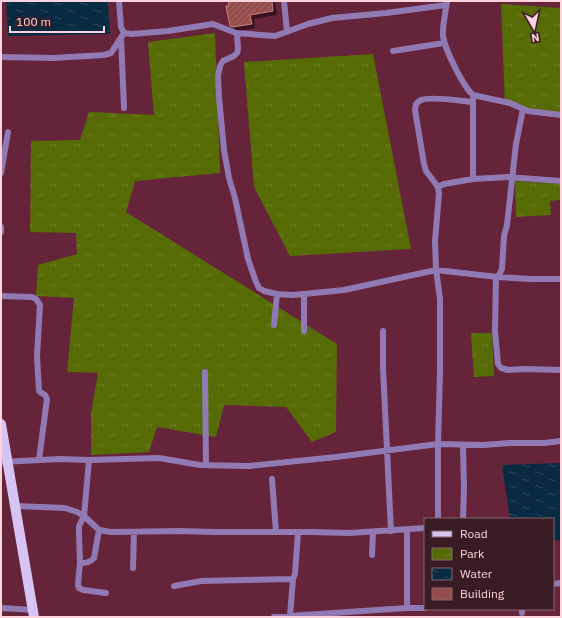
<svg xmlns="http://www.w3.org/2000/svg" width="562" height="618" font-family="'IBM Plex Sans',sans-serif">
	<defs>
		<pattern id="park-tufts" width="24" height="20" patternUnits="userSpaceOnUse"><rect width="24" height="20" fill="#576b05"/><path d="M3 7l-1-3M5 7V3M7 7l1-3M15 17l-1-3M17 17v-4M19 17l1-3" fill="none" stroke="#707f29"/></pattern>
		<pattern id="water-ripples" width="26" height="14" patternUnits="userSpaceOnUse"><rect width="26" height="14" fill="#092b41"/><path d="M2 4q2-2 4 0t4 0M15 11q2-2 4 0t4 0" fill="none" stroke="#2e495c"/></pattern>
		<pattern id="building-hatch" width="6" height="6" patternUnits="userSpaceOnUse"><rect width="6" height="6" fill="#954d4c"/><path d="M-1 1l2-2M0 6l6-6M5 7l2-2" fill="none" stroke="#a56665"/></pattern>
	</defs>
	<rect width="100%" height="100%" fill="#66243b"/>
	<path fill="url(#park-tufts)" d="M 501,4 L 561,8 L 561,113 L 505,105 Z
		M 215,33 L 220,173 L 135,181 L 126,212 L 337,344 L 336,432 L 312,442 L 286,407 L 224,405 L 216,437 L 157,427 L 149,452 L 91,455 L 91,414 L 98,373 L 67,372 L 74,298 L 36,296 L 38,265 L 77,254 L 76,233 L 30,232 L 31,141 L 80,140 L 89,112 L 154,115 L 148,42 Z
		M 373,54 L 411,249 L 290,256 L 254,187 L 244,62 Z
		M 515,181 L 561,184 L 561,200 L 550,201 L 551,215 L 516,217 Z
		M 471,333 L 492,333 L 494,376 L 474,377 Z"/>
	<path fill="url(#water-ripples)" d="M 6,1 L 108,1 L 110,34 L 8,36 Z
		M 561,463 L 561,541 L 553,540 L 553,519 L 510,519 L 502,465 Z"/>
	<path fill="#0007" d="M 229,1 L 273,1 L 275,3 L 277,15 L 254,19 L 255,28 L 238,31 L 235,30 L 231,25 Z"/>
	<path fill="url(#building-hatch)" stroke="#cc7f7c" d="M 228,1 L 272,1 L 273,11 L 250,15 L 252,24 L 233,27 L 230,26 L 226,6 L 229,6 Z"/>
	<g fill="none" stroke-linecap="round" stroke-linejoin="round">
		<path stroke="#917ab4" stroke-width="6" d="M 119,1 L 121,27 L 124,33 L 132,34 L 168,31 L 213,24 L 236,33 L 275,36 L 308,24 L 332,18 L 386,13 L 446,5
			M 284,1 L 287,32
			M 447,1 C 446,11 442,27 443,36 C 445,50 463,86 473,95 L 510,103 L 528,111 L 561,115
			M 237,33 L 238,49 L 237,53 L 234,56 L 223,61 L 220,66 L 218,76 L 219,97 L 224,150 L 229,178 L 235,198 L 248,259 L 256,282 L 259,288 L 264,291 L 277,294 L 292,295 L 304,294 L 344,290 L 436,270 L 498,277 L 530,279 L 561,279
			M 121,38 L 124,108
			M 393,51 L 444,43
			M 1,57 L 53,58 L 104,55 L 111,53 L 124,33
			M 473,98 L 473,179 L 508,177 L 561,181
			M 1,173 L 8,132
			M 438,187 L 444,184 L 473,179
			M 1,227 L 1,232
			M 496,277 L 495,331 L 498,364 L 501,368 L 508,370 L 525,369 L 561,370
			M 498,277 L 502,269 L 504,236 L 507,225 L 516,144 L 523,109
			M 1,296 L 32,297 L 36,299 L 40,305 L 37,356 L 39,391 L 45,395 L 47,399 L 39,460
			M 274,325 L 277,294
			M 304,331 L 304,294
			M 383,331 L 383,368 L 391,531
			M 205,372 L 206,465
			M 463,445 L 464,488 L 463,519
			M 89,460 L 84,516 L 79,526 L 79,533 L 80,563 L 78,585 L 79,588 L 83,590 L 106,593
			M 1,462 L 61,459 L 89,460 L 159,458 L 200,465 L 249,466 L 336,457 L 438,444 L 483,445 L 511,443 L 544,443 L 561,441
			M 272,479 L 276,532
			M 15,506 L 65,508 L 77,512 L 84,516 L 99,530 L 111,532 L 180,531 L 214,532 L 312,532 L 349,533 L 425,528
			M 438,519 L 438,444 L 440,372 L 440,299 L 436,269 L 435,241 L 439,194 L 438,187 L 426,171 L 424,164 L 415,110 L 416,104 C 418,102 419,101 421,100 C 430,96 461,101 472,102
			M 407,530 L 407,608
			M 372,555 L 373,532
			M 80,563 C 85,563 90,563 94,558 L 99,530
			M 133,568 L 134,532
			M 553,584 L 561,583
			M 174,586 L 201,581 L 293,579
			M 1,608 L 34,610
			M 522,613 L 522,611 L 523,609
			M 290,616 L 293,579 L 295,574 L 298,532
			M 274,617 L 407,608 L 425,608"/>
		<path stroke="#d6c4f4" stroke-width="10" d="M 1,424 L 34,617"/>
	</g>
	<rect width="562" height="618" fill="none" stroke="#fdd3dd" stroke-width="4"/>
	<rect x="424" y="518" width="130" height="92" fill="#391b24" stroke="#87656e"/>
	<rect x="432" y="531" width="20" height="6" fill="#d6c4f4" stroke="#87656e"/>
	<text x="460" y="538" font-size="12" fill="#fdd3dd">Road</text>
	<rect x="432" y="548" width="20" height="12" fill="url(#park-tufts)" stroke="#87656e"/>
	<text x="460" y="558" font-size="12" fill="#fdd3dd">Park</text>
	<rect x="432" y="568" width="20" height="12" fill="url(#water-ripples)" stroke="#87656e"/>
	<text x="460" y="578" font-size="12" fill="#fdd3dd">Water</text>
	<rect x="432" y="588" width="20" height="12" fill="#954d4c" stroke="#87656e"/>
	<text x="460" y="598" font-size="12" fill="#fdd3dd">Building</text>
	<g transform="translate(534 28) rotate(171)" stroke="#391b24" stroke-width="3" paint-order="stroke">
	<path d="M0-3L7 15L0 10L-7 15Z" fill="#fdd3dd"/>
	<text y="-6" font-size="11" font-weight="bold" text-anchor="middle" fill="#fdd3dd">N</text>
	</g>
	<path d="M10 26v6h94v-6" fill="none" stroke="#fdd3dd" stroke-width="2"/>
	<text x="16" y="26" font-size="12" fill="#fdd3dd" stroke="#391b24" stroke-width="3" paint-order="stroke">100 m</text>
</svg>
